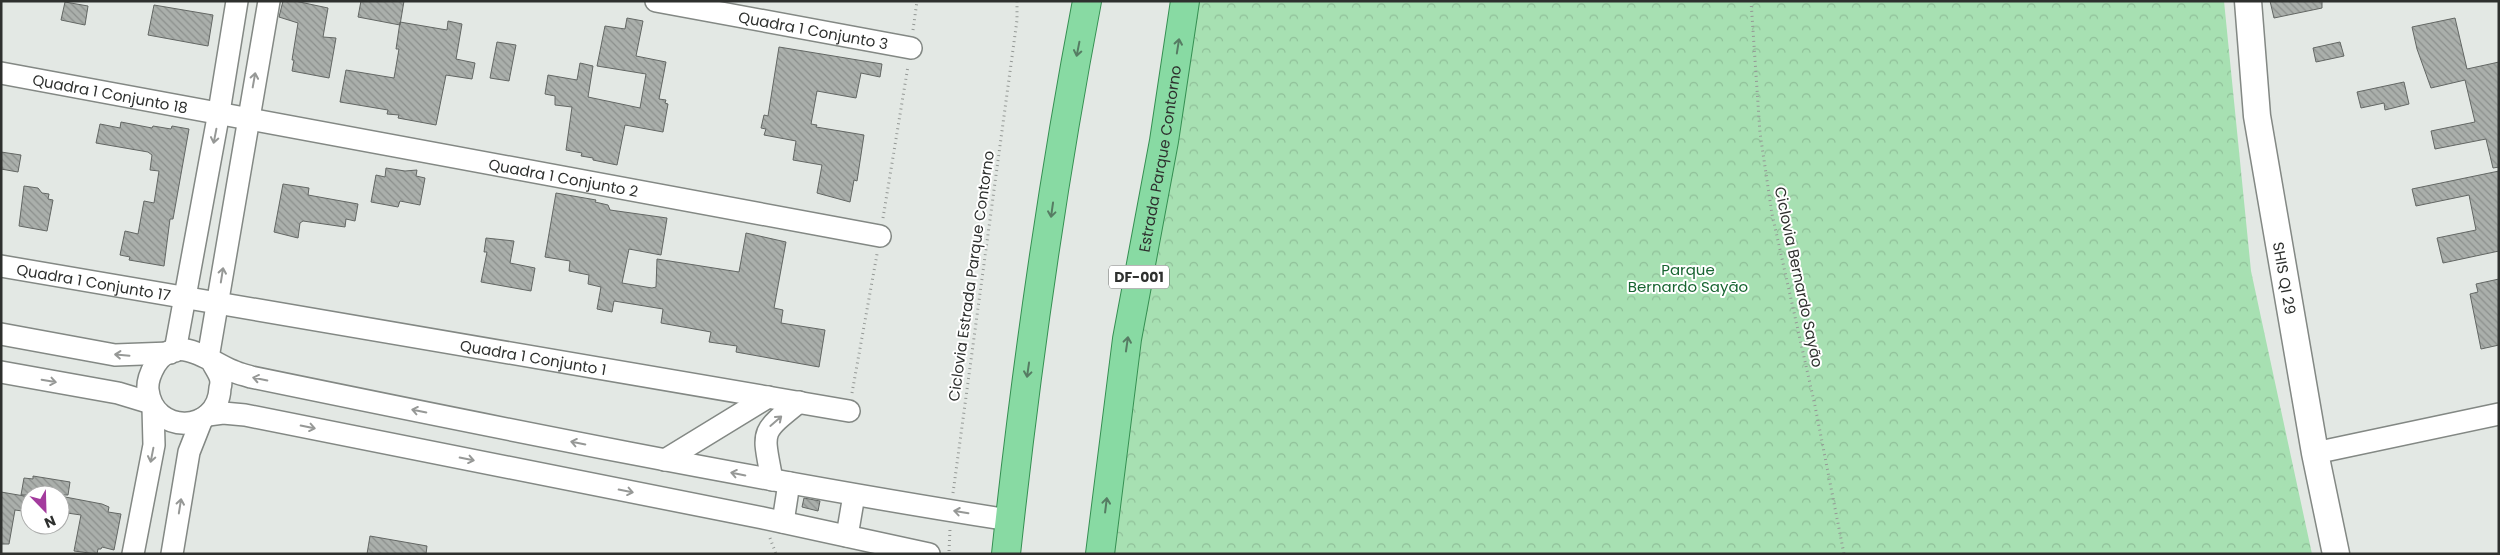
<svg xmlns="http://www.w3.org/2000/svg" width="2500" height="555" font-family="Poppins,sans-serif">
	<defs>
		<pattern id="park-crowns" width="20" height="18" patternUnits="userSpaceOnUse" patternTransform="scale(1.25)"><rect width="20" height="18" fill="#a7e0b2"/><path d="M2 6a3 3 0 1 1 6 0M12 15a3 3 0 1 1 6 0" fill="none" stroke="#90c099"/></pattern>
		<pattern id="building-back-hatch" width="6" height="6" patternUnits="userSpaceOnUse" patternTransform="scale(1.25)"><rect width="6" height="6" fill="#aaafab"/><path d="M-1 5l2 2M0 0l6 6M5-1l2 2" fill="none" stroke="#8b8f8c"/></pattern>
	</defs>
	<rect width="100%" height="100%" fill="#e3e8e4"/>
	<path fill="url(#park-crowns)" d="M 1183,1 L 2224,1 L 2251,271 L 2312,554 L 1089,554 Z"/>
	<path fill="url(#building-back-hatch)" stroke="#636764" d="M 283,1 L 295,1 L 328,8 L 323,37 L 336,38 L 329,78 L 292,71 L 294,60 L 292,60 L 298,23 L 279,17 Z
		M 361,1 L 404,1 L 400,25 L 358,17 Z
		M 2270,1 L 2322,1 L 2322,8 L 2274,18 Z
		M 65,2 L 88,6 L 85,25 L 61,20 Z
		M 154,5 L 213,15 L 208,46 L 148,35 Z
		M 627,18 L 643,21 L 636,56 L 666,62 L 659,99 L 666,100 L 665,103 L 668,104 L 663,132 L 625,125 L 617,165 L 593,160 L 593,158 L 581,156 L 582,153 L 566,150 L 572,107 L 555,105 L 555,96 L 545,94 L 548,75 L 577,80 L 580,63 L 593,66 L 588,97 L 640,108 L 646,74 L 597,66 L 605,26 L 625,29 Z
		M 2455,18 L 2467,69 L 2499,62 L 2499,167 L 2493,168 L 2486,139 L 2435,149 L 2431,131 L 2475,122 L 2465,80 L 2431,88 L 2417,49 L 2412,27 Z
		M 448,21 L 462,24 L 456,59 L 475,63 L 472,79 L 446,75 L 436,125 L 398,118 L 399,115 L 387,114 L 388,110 L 340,102 L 346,70 L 394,78 L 399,49 L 396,49 L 400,22 L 447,30 Z
		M 497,42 L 516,45 L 509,81 L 490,78 Z
		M 2340,42 L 2344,56 L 2316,62 L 2313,48 Z
		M 779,47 L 882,64 L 880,77 L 861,73 L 856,98 L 817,91 L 811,124 L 817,125 L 816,127 L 864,135 L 857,181 L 854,180 L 850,202 L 817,193 L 822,165 L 793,160 L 796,141 L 764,135 L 766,129 L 761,128 L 764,115 L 768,116 Z
		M 2404,82 L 2409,104 L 2385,110 L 2384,103 L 2361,108 L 2357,92 Z
		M 121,122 L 152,128 L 153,126 L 171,129 L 172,126 L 189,129 L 173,219 L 170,219 L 164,266 L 129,260 L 130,257 L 120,255 L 125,231 L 138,234 L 144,201 L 154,203 L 159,171 L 150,170 L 152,155 L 148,152 L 96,143 L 100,124 L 120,128 Z
		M 1,152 L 21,155 L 18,172 L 1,169 Z
		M 386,168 L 405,171 L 417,170 L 416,176 L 425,178 L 420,205 L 400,201 L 398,207 L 371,202 L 376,175 L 385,177 Z
		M 2499,171 L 2499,251 L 2443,263 L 2437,238 L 2476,230 L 2469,195 L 2416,206 L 2412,189 Z
		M 283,184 L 309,188 L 308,195 L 358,204 L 355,221 L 346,219 L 345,227 L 303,221 L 300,223 L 298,238 L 274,232 Z
		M 24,186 L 38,188 L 42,193 L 49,194 L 48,199 L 53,200 L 47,231 L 19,226 Z
		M 556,193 L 596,200 L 595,202 L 608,205 L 610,210 L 667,218 L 661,255 L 629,249 L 622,283 L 652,288 L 656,287 L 657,259 L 739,272 L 746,233 L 786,242 L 774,308 L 783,310 L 781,323 L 825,330 L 819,367 L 736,352 L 737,346 L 709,342 L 711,332 L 661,323 L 663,309 L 614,301 L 612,312 L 597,309 L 601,287 L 588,284 L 589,275 L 569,271 L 570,261 L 545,257 Z
		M 486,238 L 514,241 L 510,263 L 535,268 L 531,291 L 481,282 L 487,252 L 484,252 Z
		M 2499,279 L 2499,345 L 2481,349 L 2470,294 L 2478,292 L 2476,284 Z
		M 33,476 L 70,482 L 68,495 L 21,495 L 24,478 L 33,479 Z
		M 1,492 L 30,497 L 30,512 L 15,510 L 9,544 L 1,544 Z
		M 60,496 L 102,504 L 109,507 L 108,512 L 121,514 L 114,550 L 102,547 L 101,549 L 98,549 L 97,554 L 74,551 L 81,515 L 60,512 Z
		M 804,498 L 820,501 L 818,511 L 802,507 Z
		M 370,536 L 427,546 L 426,554 L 367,554 Z"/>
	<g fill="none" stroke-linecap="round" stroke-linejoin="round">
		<defs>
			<g id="minor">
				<path id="s1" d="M 656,1 L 911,48"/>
				<path id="s2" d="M 1,73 L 880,236"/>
				<path id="s3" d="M 1,266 L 849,411"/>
				<path d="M 1,334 L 115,355 L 170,353"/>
				<path d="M 175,351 L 219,112 L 237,1"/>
				<path d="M 208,358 L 269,1"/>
				<path d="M 211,360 C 214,366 218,371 220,377 C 221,380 221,385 220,388 C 218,434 153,435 148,390 C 147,381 151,372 155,365 C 176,331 210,362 233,371 C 239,374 245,375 251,377 C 503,429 755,480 1009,520"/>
				<path d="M 1,372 L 118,393 L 151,403"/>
				<path d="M 208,415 L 223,413 L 245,415 L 763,518 L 929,554"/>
				<path d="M 2315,453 L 2499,414"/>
				<path d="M 665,460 L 768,397"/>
				<path d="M 772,480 C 763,430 759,434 799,402"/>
				<path d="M 783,522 L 789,483"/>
				<path d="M 847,536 L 854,495"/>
				<path d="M 133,554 L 154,445 L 153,407"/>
				<path d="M 172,554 L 189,452 L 202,419"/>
			</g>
			<g id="tertiary">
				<path id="s4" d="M 2248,1 L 2257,116 L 2315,453 L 2336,554"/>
			</g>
			<g id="primary">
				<path d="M 1006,554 C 1026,369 1052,184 1087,1"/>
				<path id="s5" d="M 1100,554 L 1127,339 L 1164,141 L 1185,1"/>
			</g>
		</defs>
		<use href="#minor" stroke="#838884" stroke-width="24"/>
		<use href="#tertiary" stroke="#838884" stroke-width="29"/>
		<use href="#primary" stroke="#358f52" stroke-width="30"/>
		<path stroke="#949895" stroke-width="3" stroke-dasharray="1 4" stroke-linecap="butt" d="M 1751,1 L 1760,133 L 1772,214 L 1815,406 L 1844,554
			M 913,30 L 917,1
			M 883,218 L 908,66
			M 852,393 L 877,254
			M 953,493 L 1017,20 L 1017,1
			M 770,538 L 776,554
			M 949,551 L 950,529"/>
		<use href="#minor" stroke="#fff" stroke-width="21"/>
		<use href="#tertiary" stroke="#fff" stroke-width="26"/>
		<use href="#primary" stroke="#88daa3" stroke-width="28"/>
	</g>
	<defs><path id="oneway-shaft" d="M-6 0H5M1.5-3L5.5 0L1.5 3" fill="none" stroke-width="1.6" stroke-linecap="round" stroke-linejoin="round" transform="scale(1.25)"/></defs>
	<g stroke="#567c63">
		<use href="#oneway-shaft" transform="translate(1178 46) rotate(-81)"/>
		<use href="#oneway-shaft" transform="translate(1078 49) rotate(101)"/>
		<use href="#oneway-shaft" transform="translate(1052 210) rotate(98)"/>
		<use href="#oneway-shaft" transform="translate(1127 344) rotate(-82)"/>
		<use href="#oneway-shaft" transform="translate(1028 370) rotate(98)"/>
		<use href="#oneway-shaft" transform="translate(1106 505) rotate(-83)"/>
	</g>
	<g stroke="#969896">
		<use href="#oneway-shaft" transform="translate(254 80) rotate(-80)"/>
		<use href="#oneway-shaft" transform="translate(215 136) rotate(101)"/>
		<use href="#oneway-shaft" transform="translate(222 275) rotate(-81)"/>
		<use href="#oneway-shaft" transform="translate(122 355) rotate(-175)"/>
		<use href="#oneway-shaft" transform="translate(260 379) rotate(-168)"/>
		<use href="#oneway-shaft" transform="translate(49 381) rotate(10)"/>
		<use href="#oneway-shaft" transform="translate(419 411) rotate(-169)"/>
		<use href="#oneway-shaft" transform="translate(776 421) rotate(-41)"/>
		<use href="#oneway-shaft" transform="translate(308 427) rotate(11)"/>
		<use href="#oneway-shaft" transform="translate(578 443) rotate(-169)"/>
		<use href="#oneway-shaft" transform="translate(152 455) rotate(101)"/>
		<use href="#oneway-shaft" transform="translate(467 459) rotate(11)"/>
		<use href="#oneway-shaft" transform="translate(738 474) rotate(-169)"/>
		<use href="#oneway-shaft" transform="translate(626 491) rotate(11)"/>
		<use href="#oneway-shaft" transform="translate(180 506) rotate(-81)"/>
		<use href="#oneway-shaft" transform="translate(961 512) rotate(-171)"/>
	</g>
	<g text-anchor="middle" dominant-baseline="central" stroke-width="4" stroke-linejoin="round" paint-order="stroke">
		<rect fill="#fff" stroke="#6d6e6d" stroke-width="1" x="1109" y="265.5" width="60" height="23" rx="4"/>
		<g font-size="14" font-weight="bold" fill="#2e302e">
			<text x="1139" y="277">DF-001</text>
		</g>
		<g font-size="15" fill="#2e302e" stroke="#fff">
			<text stroke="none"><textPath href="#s1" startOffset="160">Quadra 1 Conjunto 3</textPath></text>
			<text stroke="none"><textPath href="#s2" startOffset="111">Quadra 1 Conjunto 18</textPath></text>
			<text stroke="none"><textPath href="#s5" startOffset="400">Estrada Parque Contorno</textPath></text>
			<text stroke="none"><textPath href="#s2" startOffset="572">Quadra 1 Conjunto 2</textPath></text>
			<text transform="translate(971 276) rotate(-82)">Ciclovia Estrada Parque Contorno</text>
			<text transform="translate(1799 277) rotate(78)">Ciclovia Bernardo Sayão</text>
			<text stroke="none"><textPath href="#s4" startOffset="280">SHIS QI 29</textPath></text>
			<text stroke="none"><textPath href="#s3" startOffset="94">Quadra 1 Conjunto 17</textPath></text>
			<text stroke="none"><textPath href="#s3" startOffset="540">Quadra 1 Conjunto 1</textPath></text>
		</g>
		<g font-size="15" fill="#186531" stroke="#fff">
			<text x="1688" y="269">Parque<tspan x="1688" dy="17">Bernardo Sayão</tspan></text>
		</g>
	</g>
	<rect width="2500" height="555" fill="none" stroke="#2e302e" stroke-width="5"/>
	<g transform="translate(45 510) rotate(157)"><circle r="24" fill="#ffffff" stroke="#abacab"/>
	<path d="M0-4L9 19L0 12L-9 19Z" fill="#a33b9d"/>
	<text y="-8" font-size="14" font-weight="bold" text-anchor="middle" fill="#2e302e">N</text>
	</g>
</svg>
